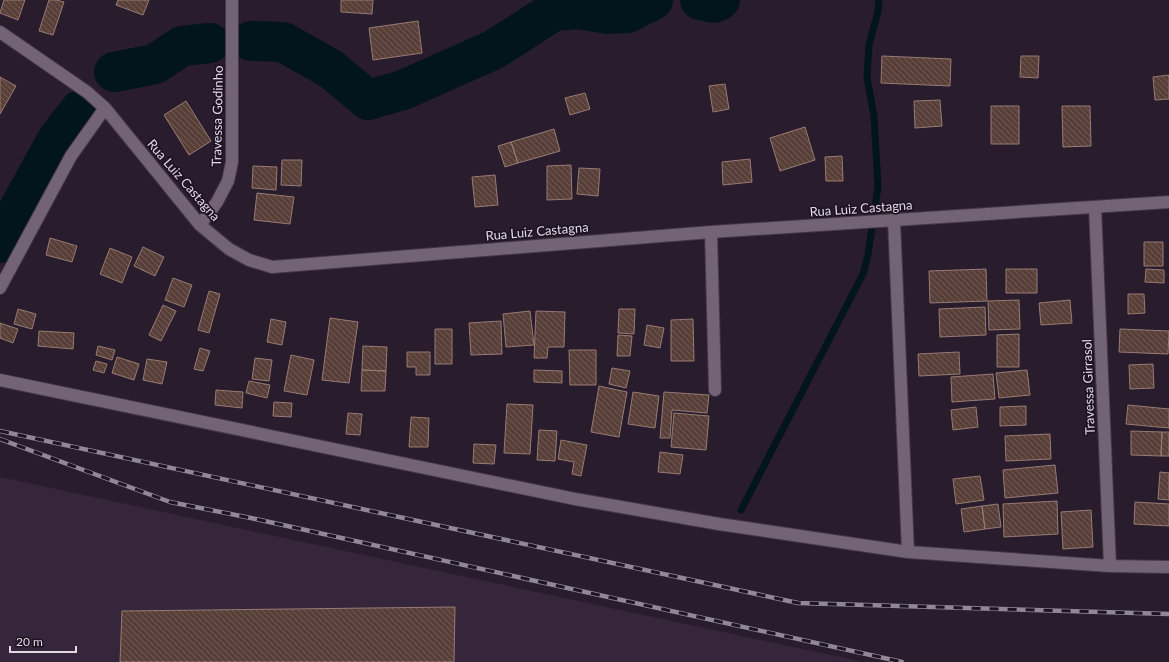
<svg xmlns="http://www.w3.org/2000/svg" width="1169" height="662" font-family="Lato,sans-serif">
	<defs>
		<pattern id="building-back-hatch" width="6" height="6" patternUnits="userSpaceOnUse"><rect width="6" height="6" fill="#584039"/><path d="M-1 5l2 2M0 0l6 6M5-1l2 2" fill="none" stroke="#705b56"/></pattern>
	</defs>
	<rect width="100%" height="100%" fill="#291c2d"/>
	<path fill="#36263b" d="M 0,477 L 863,662 L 0,662 Z"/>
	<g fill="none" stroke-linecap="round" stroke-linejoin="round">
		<path stroke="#02151c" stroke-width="7" d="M 741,510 L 863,274 L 868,255 L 878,186 L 874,116 L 867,77 L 869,45 L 878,11 L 879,0"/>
		<path stroke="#02151c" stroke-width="40" d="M 700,0 L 714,3 L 720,0
			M 251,41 L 283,42 L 331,69 L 368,100 L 403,90 L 493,50 L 554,11 L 577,9 L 608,14 L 628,13 L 653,0
			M 114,72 L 155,64 L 182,46 L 210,43
			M 0,243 L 58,138 L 80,110"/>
	</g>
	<path fill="url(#building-back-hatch)" stroke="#977b73" d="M 4,0 L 25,0 L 18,20 L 0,13 Z
		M 49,0 L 56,0 L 64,2 L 53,35 L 39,31 Z
		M 118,0 L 149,0 L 143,15 L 116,5 Z
		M 341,0 L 373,0 L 372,14 L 341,12 Z
		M 418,21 L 422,53 L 373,60 L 369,28 Z
		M 882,56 L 951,59 L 950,86 L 881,83 Z
		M 1021,56 L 1039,56 L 1038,78 L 1020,77 Z
		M 1169,75 L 1169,99 L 1155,100 L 1153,77 Z
		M 0,77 L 16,86 L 0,114 Z
		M 725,84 L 729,109 L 713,112 L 709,86 Z
		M 585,93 L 590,109 L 570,115 L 565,98 Z
		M 940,100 L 942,126 L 915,128 L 914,101 Z
		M 186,101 L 211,141 L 189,155 L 164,115 Z
		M 991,106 L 1019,106 L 1019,144 L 991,144 Z
		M 1062,106 L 1090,106 L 1091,146 L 1063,147 Z
		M 805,127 L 815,160 L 780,171 L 770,138 Z
		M 554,129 L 560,151 L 518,163 L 511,142 Z
		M 511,142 L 518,163 L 505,167 L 498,146 Z
		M 842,156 L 843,181 L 826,181 L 825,157 Z
		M 750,159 L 752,182 L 723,185 L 722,162 Z
		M 282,160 L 302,160 L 301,186 L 281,185 Z
		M 571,165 L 572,199 L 547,200 L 547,166 Z
		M 253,166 L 277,167 L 276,190 L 252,188 Z
		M 579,168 L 600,169 L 598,196 L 577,194 Z
		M 495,175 L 498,205 L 475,207 L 472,177 Z
		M 257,193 L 294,197 L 290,224 L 254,220 Z
		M 50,238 L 77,246 L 72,262 L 46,255 Z
		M 1144,242 L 1163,242 L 1163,266 L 1144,266 Z
		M 143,247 L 164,257 L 155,276 L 134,266 Z
		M 110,248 L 132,257 L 122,283 L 100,274 Z
		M 986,269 L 987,301 L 930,303 L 929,271 Z
		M 1006,269 L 1037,269 L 1037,293 L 1006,293 Z
		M 1146,269 L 1164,270 L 1164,283 L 1145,282 Z
		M 173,278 L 192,285 L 184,307 L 165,300 Z
		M 209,291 L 220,294 L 209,333 L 198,330 Z
		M 1128,294 L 1144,294 L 1145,313 L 1128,314 Z
		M 1019,300 L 1020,329 L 989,330 L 988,301 Z
		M 1070,300 L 1072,323 L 1041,325 L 1039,303 Z
		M 163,305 L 176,311 L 161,341 L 149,335 Z
		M 985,307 L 986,335 L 940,337 L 939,309 Z
		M 18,309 L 36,314 L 32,329 L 14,324 Z
		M 619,309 L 635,309 L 634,334 L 618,333 Z
		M 530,311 L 534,345 L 506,347 L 503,314 Z
		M 536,311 L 565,312 L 564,347 L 548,347 L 547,358 L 534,358 Z
		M 330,318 L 358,322 L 349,383 L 322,380 Z
		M 271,319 L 286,322 L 282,345 L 267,342 Z
		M 693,319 L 694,361 L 671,361 L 671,320 Z
		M 501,321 L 502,354 L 471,355 L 469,323 Z
		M 0,323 L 18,329 L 13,343 L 0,338 Z
		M 647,325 L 664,328 L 660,348 L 644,345 Z
		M 435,329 L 452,329 L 452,364 L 435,364 Z
		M 1120,329 L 1169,331 L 1168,354 L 1119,352 Z
		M 39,331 L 74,333 L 73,349 L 38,346 Z
		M 1019,334 L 1019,367 L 997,367 L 997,335 Z
		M 618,335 L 632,336 L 630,356 L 617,356 Z
		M 98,346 L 115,350 L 112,360 L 96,355 Z
		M 363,346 L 387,347 L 386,371 L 362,370 Z
		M 200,348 L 210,351 L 203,371 L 194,369 Z
		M 569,350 L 596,350 L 596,385 L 570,385 Z
		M 407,352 L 430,352 L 430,375 L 416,375 L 416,367 L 407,367 Z
		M 959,352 L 960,374 L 919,376 L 918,354 Z
		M 291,355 L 314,360 L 307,395 L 284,391 Z
		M 117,357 L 139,364 L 134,380 L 112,373 Z
		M 255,358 L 272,360 L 269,381 L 252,379 Z
		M 147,359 L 167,362 L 162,384 L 143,380 Z
		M 96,361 L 107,364 L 104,373 L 93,370 Z
		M 1153,364 L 1154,388 L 1130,389 L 1129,365 Z
		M 612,368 L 630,371 L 626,388 L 609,384 Z
		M 362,370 L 386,371 L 385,391 L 361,391 Z
		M 534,370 L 562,371 L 562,383 L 534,382 Z
		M 1027,370 L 1030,395 L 999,398 L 996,373 Z
		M 993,374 L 995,399 L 952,402 L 951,377 Z
		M 249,381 L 270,385 L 267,398 L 246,393 Z
		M 599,386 L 627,392 L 619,437 L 591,432 Z
		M 216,390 L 243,392 L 242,408 L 215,405 Z
		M 633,392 L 659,396 L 655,428 L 628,424 Z
		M 664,392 L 709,395 L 707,413 L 672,410 L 670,438 L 660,438 Z
		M 274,402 L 292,403 L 291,417 L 273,416 Z
		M 507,404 L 533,405 L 530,454 L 504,453 Z
		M 1128,405 L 1169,409 L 1169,428 L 1126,424 Z
		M 1026,406 L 1026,425 L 1000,426 L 1000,407 Z
		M 976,407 L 978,427 L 953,430 L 951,410 Z
		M 348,413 L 362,414 L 360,435 L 346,434 Z
		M 674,413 L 709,416 L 706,450 L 671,447 Z
		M 411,417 L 429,418 L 428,447 L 409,447 Z
		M 539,430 L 557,431 L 555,461 L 537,460 Z
		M 1131,431 L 1162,432 L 1161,456 L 1131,455 Z
		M 1162,432 L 1169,432 L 1169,456 L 1161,456 Z
		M 1050,434 L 1051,459 L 1006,461 L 1005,436 Z
		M 561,440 L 587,445 L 581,476 L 572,474 L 574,462 L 558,459 Z
		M 474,444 L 496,445 L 494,464 L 473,463 Z
		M 660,452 L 683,455 L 680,474 L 658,472 Z
		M 1055,465 L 1058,493 L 1005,498 L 1003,470 Z
		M 1160,472 L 1169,473 L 1169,500 L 1158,499 Z
		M 980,476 L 984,500 L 956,504 L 953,479 Z
		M 1057,501 L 1058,534 L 1004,537 L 1003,504 Z
		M 1135,502 L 1169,504 L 1169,526 L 1134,524 Z
		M 998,504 L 1001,527 L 985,529 L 982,506 Z
		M 982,506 L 985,529 L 964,532 L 961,509 Z
		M 1091,510 L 1093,547 L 1063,549 L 1061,512 Z
		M 455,607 L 454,662 L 120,662 L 122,611 Z"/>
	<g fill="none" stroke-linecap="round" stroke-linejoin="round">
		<defs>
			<path id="lane" d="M 711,232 L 715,390"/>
			<path id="street" d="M 0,32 L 87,92 L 105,108 L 200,225 L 229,249 L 249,260 L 272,267 L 711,232 L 1169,202
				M 1095,207 L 1110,566
				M 894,220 L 908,552
				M 200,225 L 217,202 L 228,181 L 232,162 L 232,0
				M 0,288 L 71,156 L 105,108
				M 0,380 L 575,499 L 719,524 L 908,552 L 1110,566 L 1169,567"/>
		</defs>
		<use href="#lane" stroke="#443847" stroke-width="14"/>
		<use href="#street" stroke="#443847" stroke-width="14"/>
		<use href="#lane" stroke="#726377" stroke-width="12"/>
		<use href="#street" stroke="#726377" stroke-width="12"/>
		<defs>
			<path id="rail" d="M 0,431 L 798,603 L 1169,614
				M 0,439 L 170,502 L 251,518 L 902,662"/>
		</defs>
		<use href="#rail" stroke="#918795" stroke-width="4.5"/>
		<use href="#rail" stroke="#1f1323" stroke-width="3" stroke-dasharray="9" stroke-linecap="butt"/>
	</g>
	<g text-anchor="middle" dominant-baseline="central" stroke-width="3.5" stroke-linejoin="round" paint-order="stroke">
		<g font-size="13" fill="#e1d8e4" stroke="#1f1323">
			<text transform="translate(217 116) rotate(-89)">Travessa Godinho</text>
			<text transform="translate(184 180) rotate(49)">Rua Luiz Castagna</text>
			<text transform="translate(861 208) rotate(-4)">Rua Luiz Castagna</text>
			<text transform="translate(537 231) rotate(-5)">Rua Luiz Castagna</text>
			<text transform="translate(1088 387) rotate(-92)">Travessa Girrasol</text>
		</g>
	</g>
	<path d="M10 646v6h66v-6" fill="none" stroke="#e1d8e4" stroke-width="2"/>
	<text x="16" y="646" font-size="12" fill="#e1d8e4" stroke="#1f1323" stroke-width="3" paint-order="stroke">20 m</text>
</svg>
